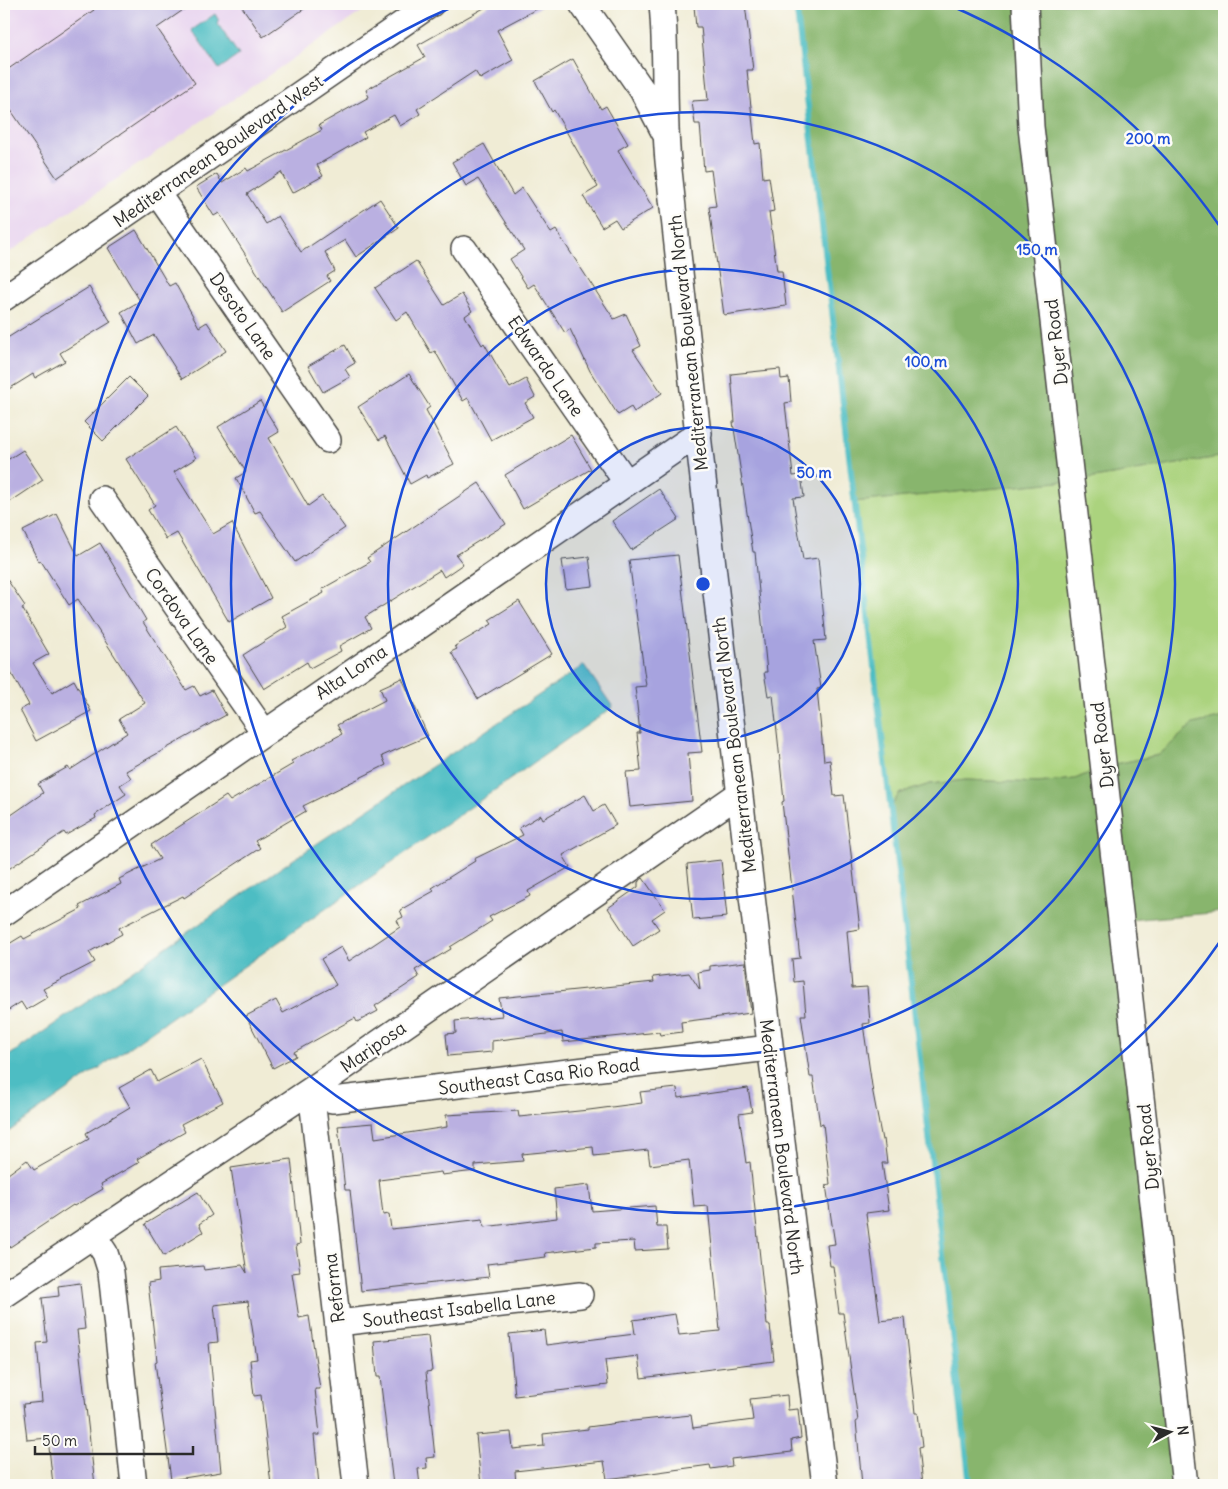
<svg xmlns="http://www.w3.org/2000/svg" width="1228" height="1489" font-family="Delius,sans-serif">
	<rect width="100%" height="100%" fill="#fdfcf7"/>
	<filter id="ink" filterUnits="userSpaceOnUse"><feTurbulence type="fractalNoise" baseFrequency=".02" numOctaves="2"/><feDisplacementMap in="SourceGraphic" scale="10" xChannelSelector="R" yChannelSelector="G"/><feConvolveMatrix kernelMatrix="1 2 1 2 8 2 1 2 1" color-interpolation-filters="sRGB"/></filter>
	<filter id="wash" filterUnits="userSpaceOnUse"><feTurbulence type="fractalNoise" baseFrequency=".0096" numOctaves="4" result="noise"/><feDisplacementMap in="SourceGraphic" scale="20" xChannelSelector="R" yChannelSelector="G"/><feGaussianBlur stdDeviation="1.12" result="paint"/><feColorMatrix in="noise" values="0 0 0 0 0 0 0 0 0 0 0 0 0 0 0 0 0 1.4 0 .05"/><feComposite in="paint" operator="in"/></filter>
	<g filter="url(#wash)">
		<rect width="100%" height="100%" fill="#f0ecd5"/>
		<path fill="#e7d2ef" d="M 4,4 L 373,4 L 4,256 Z"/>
		<path fill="#abd37e" stroke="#6b7f54" d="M 1224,456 L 1224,717 L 1193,724 L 1159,755 L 1106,766 L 1075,779 L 1038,783 L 966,780 L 930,784 L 899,794 L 891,807 L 854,502 L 1088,479 Z"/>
		<path fill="#88b56d" stroke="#5a704c" d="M 796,4 L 1224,4 L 1224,456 L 1088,479 L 854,502 Z
			M 1224,717 L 1224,912 L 1117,921 L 1189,1485 L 971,1485 L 891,807 L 899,794 L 930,784 L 966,780 L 1038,783 L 1075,779 L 1106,766 L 1159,755 L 1193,724 Z"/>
		<path fill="#4ebdc3" stroke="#3c7477" d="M 215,14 L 219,21 L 217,23 L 239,55 L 219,69 L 192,30 Z
			M 584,665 L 613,707 L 4,1135 L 4,1059 L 279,869 Z"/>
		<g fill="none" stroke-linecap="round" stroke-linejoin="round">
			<path stroke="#4ebdc3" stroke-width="6" d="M 796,4 L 970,1485"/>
		</g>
		<g id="blocks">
			<path fill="#bab0e1" d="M 89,4 L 192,4 L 157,28 L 195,83 L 57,178 L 4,100 L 4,72 L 94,10 Z
				M 240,4 L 311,4 L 263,37 Z
				M 491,4 L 546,4 L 497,30 L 513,60 L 480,79 L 475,71 L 417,109 L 420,114 L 400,126 L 394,115 L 363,132 L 366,137 L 317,165 L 323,176 L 292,193 L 281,172 L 247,194 L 266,224 L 278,216 L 301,252 L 380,199 L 399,228 L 356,257 L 345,240 L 325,252 L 335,271 L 327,276 L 330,281 L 282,312 L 219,213 L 214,216 L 196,187 L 217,174 L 222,183 L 246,168 L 248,171 L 322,130 L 319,125 L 369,97 L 366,90 L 425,57 L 418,45 Z
				M 704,4 L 745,4 L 753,70 L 747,70 L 755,144 L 760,143 L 763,178 L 769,177 L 774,211 L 769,212 L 777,271 L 782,271 L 786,306 L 724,315 L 709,207 L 716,206 L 711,170 L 704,171 L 700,124 L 695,124 L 692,101 L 708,100 L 701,27 L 696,27 L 694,6 Z
				M 573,59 L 601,109 L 606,106 L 628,144 L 618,150 L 653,208 L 621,228 L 615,219 L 602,227 L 583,196 L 598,187 L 554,110 L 552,112 L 535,81 Z
				M 484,144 L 513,195 L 522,188 L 551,233 L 556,230 L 614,319 L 626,314 L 641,346 L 633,350 L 662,393 L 634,412 L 631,407 L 618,415 L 590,371 L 570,329 L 565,333 L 534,284 L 528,288 L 510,259 L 524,250 L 478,179 L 466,186 L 452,162 Z
				M 136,230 L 169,286 L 175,283 L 199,327 L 207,322 L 226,351 L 182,379 L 154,335 L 138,344 L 121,312 L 140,301 L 108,248 Z
				M 416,261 L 444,305 L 462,294 L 472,311 L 465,316 L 482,345 L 484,343 L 510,388 L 526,379 L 535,397 L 525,403 L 533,417 L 491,440 L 468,398 L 463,401 L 435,351 L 431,353 L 407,312 L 396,320 L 375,288 Z
				M 89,287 L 111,322 L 60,353 L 65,361 L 35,378 L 33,374 L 4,392 L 4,340 Z
				M 345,345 L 355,363 L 345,369 L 350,377 L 323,392 L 308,366 Z
				M 780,369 L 781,379 L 789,378 L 791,402 L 785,403 L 793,476 L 801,475 L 804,497 L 793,498 L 803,560 L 818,558 L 826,640 L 814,641 L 821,688 L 817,689 L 824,761 L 830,760 L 834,796 L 844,795 L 860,929 L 847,931 L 852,988 L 867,987 L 870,1023 L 863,1024 L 873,1093 L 882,1140 L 884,1139 L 887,1163 L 882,1163 L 889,1210 L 866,1213 L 880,1321 L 905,1318 L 915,1413 L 918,1413 L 922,1447 L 918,1448 L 922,1485 L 862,1485 L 856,1421 L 858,1421 L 843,1313 L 839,1313 L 833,1266 L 830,1266 L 827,1245 L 835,1244 L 826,1185 L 830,1184 L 823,1124 L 820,1125 L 813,1077 L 810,1077 L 801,1015 L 806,1015 L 803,981 L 794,982 L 792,959 L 800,958 L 782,802 L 784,801 L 778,741 L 773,695 L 768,696 L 764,672 L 767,672 L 755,552 L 753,552 L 733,422 L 735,422 L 731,374 Z
				M 409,374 L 430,407 L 426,410 L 454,464 L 427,478 L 426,475 L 410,484 L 385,436 L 379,440 L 358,407 Z
				M 129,377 L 148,396 L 103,441 L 84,422 Z
				M 260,401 L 279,432 L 269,438 L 308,506 L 322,496 L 345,528 L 295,562 L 260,511 L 255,513 L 236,478 L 246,472 L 218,427 Z
				M 176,427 L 196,458 L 174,472 L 213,534 L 232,523 L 271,598 L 229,622 L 177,533 L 166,539 L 148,510 L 155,505 L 126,459 Z
				M 571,435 L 591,469 L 523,509 L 505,475 Z
				M 23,450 L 43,480 L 4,506 L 4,462 Z
				M 479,483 L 506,524 L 456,555 L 463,564 L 444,577 L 440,570 L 365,617 L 371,628 L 339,646 L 341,651 L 310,668 L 307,662 L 264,689 L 243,655 L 287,627 L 282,616 L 324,593 L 322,589 L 370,562 L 367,558 Z
				M 659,489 L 679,519 L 631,550 L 612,521 Z
				M 57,514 L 78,556 L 100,543 L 146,620 L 143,622 L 186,690 L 194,686 L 200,696 L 212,690 L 226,715 L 126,771 L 131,778 L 120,785 L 126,794 L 95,815 L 96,818 L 66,835 L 64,832 L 4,872 L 4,820 L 43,793 L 38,784 L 68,767 L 70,770 L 127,733 L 119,719 L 145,703 L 78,599 L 69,605 L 41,561 L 39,562 L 23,531 Z
				M 678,555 L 702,752 L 688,753 L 692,801 L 630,807 L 626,772 L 641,771 L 637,733 L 640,733 L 635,687 L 646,686 L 629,560 Z
				M 589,557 L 593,586 L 566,589 L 562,560 Z
				M 4,575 L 25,606 L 22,608 L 49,654 L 33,663 L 52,693 L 74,680 L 91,711 L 36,741 L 20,710 L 29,705 L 4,660 Z
				M 519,601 L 552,654 L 478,699 L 451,652 L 457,649 L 455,646 L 492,624 L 489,620 Z
				M 402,678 L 428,736 L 382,756 L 386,765 L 303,806 L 306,811 L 255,841 L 260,848 L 184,898 L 183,896 L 119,928 L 122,934 L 89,952 L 95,962 L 43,989 L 48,997 L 26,1010 L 21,1002 L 4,1013 L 4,947 L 22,936 L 24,939 L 81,909 L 79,906 L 121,884 L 119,879 L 160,859 L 151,845 L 226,796 L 230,801 L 293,764 L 291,761 L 342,734 L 337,725 L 385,700 L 380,688 Z
				M 585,795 L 594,811 L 604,805 L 616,825 L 563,855 L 570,867 L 528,891 L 530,896 L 489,917 L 492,921 L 450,947 L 451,949 L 415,970 L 419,977 L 375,1006 L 378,1011 L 357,1022 L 355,1018 L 294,1052 L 296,1056 L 273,1068 L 246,1016 L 276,1000 L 283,1013 L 336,985 L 321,959 L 341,947 L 349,961 L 400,927 L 397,920 L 403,917 L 400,910 L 434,891 L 432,888 L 475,861 L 474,859 L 523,835 L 519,828 L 541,815 L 543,819 Z
				M 721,860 L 727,917 L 693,920 L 687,864 Z
				M 643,878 L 665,910 L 652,919 L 659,929 L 633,946 L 608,908 L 638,887 L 638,882 Z
				M 745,962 L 751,1013 L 681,1022 L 682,1032 L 660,1035 L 659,1032 L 563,1042 L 562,1032 L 492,1041 L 492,1052 L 448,1056 L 446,1034 L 456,1033 L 455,1021 L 502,1016 L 499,998 L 654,982 L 653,977 L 689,973 L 700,990 L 698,972 L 710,970 L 710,966 Z
				M 201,1059 L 223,1102 L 181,1124 L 185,1132 L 137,1159 L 139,1162 L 101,1184 L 103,1189 L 74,1206 L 73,1205 L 4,1251 L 4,1177 L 27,1160 L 34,1170 L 89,1139 L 86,1133 L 130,1107 L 119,1088 L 151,1070 L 157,1082 Z
				M 677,1088 L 678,1098 L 748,1088 L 752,1112 L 739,1114 L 746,1163 L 750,1162 L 767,1325 L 770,1325 L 774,1361 L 641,1378 L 638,1356 L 605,1360 L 608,1385 L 515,1396 L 509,1334 L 544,1330 L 546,1345 L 635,1334 L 633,1320 L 675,1314 L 679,1335 L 720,1331 L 708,1206 L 694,1207 L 689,1160 L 650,1165 L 648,1150 L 594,1156 L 593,1147 L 522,1154 L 523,1161 L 475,1165 L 475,1171 L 442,1175 L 441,1172 L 379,1180 L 383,1215 L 389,1214 L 391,1229 L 483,1219 L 484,1227 L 557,1218 L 554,1189 L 589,1185 L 592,1211 L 655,1206 L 657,1227 L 666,1227 L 668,1249 L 635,1251 L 634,1241 L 596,1243 L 596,1247 L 545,1253 L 546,1257 L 487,1264 L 489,1277 L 361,1291 L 350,1190 L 345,1190 L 338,1126 L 373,1123 L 375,1138 L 447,1127 L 446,1115 L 518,1111 L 519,1117 L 589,1110 L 642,1103 L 640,1092 Z
				M 291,1159 L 300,1244 L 296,1245 L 300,1272 L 292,1273 L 299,1318 L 309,1316 L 320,1389 L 315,1389 L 320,1435 L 314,1435 L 319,1485 L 271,1485 L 261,1395 L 254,1396 L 250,1360 L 257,1359 L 248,1301 L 214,1305 L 218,1342 L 209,1343 L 221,1472 L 171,1480 L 155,1362 L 157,1361 L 148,1283 L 159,1281 L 158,1270 L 203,1266 L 204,1270 L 242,1265 L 247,1273 L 231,1168 Z
				M 198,1192 L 212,1215 L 199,1224 L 203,1232 L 164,1256 L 145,1224 Z
				M 80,1283 L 85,1329 L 77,1330 L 95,1485 L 53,1485 L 48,1438 L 27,1440 L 23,1404 L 42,1402 L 37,1343 L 47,1342 L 42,1298 L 59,1296 L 58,1286 Z
				M 428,1336 L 432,1371 L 426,1372 L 435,1457 L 426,1458 L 427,1468 L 418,1469 L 420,1485 L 393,1485 L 380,1377 L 377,1377 L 374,1341 Z
				M 787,1395 L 788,1410 L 798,1409 L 801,1438 L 791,1440 L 792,1452 L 731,1459 L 732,1466 L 711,1469 L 710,1465 L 607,1479 L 604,1461 L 515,1471 L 516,1485 L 481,1485 L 476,1435 L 511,1432 L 513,1449 L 544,1446 L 543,1434 L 588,1429 L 588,1427 L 633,1421 L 691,1415 L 693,1428 L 753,1420 L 750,1399 Z"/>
		</g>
	</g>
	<g filter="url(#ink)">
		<use href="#blocks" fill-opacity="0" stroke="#494844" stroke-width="1"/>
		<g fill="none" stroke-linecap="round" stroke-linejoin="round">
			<defs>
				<path id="minor" d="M 582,4 L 642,90 L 664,132
					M 662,4 C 667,56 663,109 668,161 C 715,603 769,1044 825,1485
					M 1025,4 L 1031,127 L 1185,1485
					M 157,193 L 328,440
					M 464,249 L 627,483
					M 4,298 L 431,4
					M 102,499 L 264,732
					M 4,913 L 699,433
					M 311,1090 L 324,1098 L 333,1100 L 770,1048
					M 311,1090 L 356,1485
					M 93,1235 L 105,1253 L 111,1272 L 134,1485
					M 4,1295 L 311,1090 L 739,794
					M 338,1323 L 580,1295"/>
			</defs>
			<use href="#minor" stroke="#494844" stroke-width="28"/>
			<use href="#minor" stroke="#fff" stroke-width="25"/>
		</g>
	</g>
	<circle cx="703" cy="584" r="157" fill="#1d4ed8" fill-opacity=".12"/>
	<g fill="none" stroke="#1d4ed8" stroke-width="2.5">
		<circle cx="703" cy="584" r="157"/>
		<circle cx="703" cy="584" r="315"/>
		<circle cx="703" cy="584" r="472"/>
		<path d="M1221 940A629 629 0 1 1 457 5M949 5A629 629 0 0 1 1221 228"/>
	</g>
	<g text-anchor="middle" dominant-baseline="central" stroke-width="5" stroke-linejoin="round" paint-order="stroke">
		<g font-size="18" fill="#2b2b2b" stroke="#fdfcf7">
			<text transform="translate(218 151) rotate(-35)">Mediterranean Boulevard West</text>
			<text transform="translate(243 316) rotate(55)">Desoto Lane</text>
			<text transform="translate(1056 342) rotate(-97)">Dyer Road</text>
			<text transform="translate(688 343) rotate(-96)">Mediterranean Boulevard North</text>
			<text transform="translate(546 366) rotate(55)">Edwardo Lane</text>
			<text transform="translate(182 616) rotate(55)">Cordova Lane</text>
			<text transform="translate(351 672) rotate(-34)">Alta Loma</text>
			<text transform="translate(734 745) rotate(-97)">Mediterranean Boulevard North</text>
			<text transform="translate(1102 745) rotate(-97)">Dyer Road</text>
			<text transform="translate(373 1047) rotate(-35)">Mariposa</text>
			<text transform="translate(539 1076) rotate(-7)">Southeast Casa Rio Road</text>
			<text transform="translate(782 1147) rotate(83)">Mediterranean Boulevard North</text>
			<text transform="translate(1148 1147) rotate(-96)">Dyer Road</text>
			<text transform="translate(334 1288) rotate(-97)">Reforma</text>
			<text transform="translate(459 1309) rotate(-7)">Southeast Isabella Lane</text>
		</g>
	</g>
	<circle cx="703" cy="584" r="8" fill="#1d4ed8" stroke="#fdfcf7" stroke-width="2.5"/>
	<g font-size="15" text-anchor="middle" font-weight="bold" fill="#1d4ed8" stroke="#fdfcf7" stroke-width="5" stroke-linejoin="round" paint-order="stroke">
		<text x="1148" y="144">200 m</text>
		<text x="1037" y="255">150 m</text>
		<text x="926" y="367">100 m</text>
		<text x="814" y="478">50 m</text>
	</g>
	<rect width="1228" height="1489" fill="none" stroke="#fdfcf7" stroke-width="20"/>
	<g transform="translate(1170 1432) rotate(83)" stroke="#fdfcf7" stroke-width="4" paint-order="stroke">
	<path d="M0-4L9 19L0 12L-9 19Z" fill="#2b2b2b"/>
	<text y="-8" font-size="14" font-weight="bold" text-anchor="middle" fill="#2b2b2b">N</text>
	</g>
	<path d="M35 1446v8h158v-8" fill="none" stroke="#2b2b2b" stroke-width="2.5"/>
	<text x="42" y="1446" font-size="15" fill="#2b2b2b" stroke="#fdfcf7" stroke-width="4" paint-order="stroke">50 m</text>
</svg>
